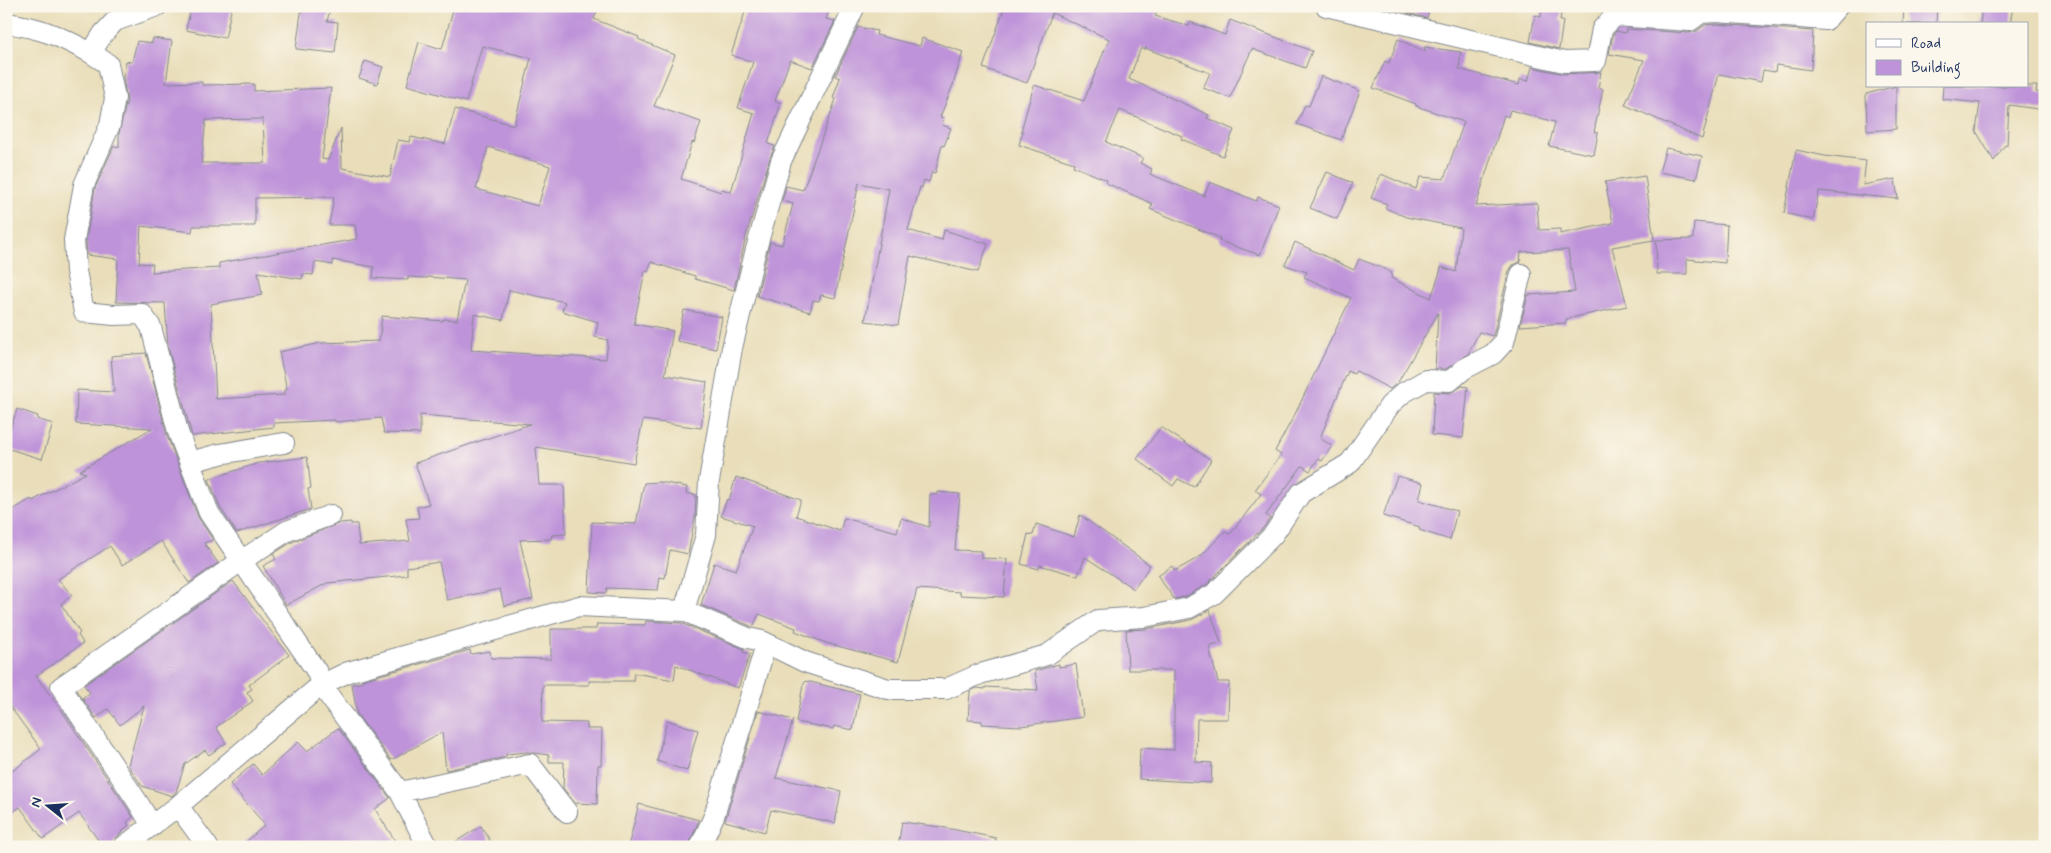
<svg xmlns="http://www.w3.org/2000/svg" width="2051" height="853" font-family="Mynerve,sans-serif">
	<rect width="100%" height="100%" fill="#fbf7ec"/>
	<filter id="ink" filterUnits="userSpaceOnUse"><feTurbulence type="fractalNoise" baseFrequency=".02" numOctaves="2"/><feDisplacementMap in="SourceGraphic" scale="10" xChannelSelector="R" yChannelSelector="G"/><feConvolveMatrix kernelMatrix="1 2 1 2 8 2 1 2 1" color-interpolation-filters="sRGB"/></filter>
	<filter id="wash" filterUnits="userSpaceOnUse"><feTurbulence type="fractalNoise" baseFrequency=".0096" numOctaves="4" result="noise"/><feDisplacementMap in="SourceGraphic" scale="20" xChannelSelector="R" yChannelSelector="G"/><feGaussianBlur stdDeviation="1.12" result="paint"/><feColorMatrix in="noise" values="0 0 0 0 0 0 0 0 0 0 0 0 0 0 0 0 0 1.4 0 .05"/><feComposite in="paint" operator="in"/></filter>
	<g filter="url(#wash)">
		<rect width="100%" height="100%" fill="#e9deb9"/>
		<g id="blocks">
			<path fill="#be93d9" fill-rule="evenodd" d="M 191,6 L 232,6 L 225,38 L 186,30 Z
				M 302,6 L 331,6 L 327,21 L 338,22 L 335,53 L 296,49 Z
				M 454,6 L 599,6 L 594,19 L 639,37 L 638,39 L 675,55 L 654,106 L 701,122 L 694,143 L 692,142 L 681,179 L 721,192 L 722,189 L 731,192 L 754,113 L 738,108 L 753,62 L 731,55 L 747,6 L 831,6 L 826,19 L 835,21 L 812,68 L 790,60 L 775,101 L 781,103 L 768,144 L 775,146 L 770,158 L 746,236 L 734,290 L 695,279 L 695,276 L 651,262 L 648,272 L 645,271 L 634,324 L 673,331 L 665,375 L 707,382 L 701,428 L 643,420 L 634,463 L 536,447 L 539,485 L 564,485 L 566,534 L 552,535 L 551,539 L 520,540 L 533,599 L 504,606 L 500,589 L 447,600 L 439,562 L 407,567 L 407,575 L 327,583 L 286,605 L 263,566 L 276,559 L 273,554 L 292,542 L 340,523 L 351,522 L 351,524 L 357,524 L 359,545 L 410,541 L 406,519 L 419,518 L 417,507 L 429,504 L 415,463 L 530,424 L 420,415 L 420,434 L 384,433 L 381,418 L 335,422 L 335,420 L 274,423 L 274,427 L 192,436 L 168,347 L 165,303 L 116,302 L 118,259 L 87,255 L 86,241 L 95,188 L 114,146 L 119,147 L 119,133 L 127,100 L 123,78 L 126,61 L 132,62 L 137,41 L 152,43 L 153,38 L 172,41 L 166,83 L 202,82 L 202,85 L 254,84 L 254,91 L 331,88 L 322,159 L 328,160 L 341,128 L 342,168 L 390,177 L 398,140 L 410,142 L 411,137 L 445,144 L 455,109 L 514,125 L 531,58 L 482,46 L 466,102 L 407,85 L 419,42 L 442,49 ZM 263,119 L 265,163 L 201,163 L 206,120 ZM 488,147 L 550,166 L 538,206 L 476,189 ZM 334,197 L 329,225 L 355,225 L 357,239 L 219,263 L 219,268 L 152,272 L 153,264 L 139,263 L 141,226 L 192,232 L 193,226 L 255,226 L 255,198 ZM 333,260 L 374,267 L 373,278 L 408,280 L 408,277 L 428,278 L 428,277 L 465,280 L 457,320 L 443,319 L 443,321 L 382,316 L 379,341 L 321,343 L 279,352 L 287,390 L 284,390 L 284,395 L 216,399 L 211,304 L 262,295 L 258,272 L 302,279 L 303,274 L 313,275 L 315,262 L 333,265 ZM 509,290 L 565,302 L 562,311 L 598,322 L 595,337 L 608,340 L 606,359 L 471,350 L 474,314 L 503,320 Z
				M 1005,6 L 1159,6 L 1155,16 L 1189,26 L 1190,22 L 1225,35 L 1230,20 L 1312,51 L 1305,68 L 1252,49 L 1230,98 L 1203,88 L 1210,73 L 1145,48 L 1145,50 L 1141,48 L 1129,79 L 1209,115 L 1207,118 L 1234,130 L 1223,156 L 1181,139 L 1182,136 L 1120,110 L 1106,142 L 1143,158 L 1140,163 L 1152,169 L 1150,174 L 1204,196 L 1210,182 L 1256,201 L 1258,197 L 1279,205 L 1260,255 L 1219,241 L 1220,238 L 1150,209 L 1153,204 L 1106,183 L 1107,180 L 1073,166 L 1074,163 L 1019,145 L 1023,131 L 1021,131 L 1034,85 L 1084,101 L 1109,39 L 1052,13 L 1027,83 L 983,68 Z
				M 1404,6 L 1430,6 L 1427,18 L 1407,13 Z
				M 1542,6 L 1562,6 L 1560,21 L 1563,21 L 1559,49 L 1530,42 L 1535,15 L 1541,17 Z
				M 1904,6 L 1937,6 L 1936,24 L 1903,24 Z
				M 1982,6 L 2013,6 L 2010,24 L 1980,24 Z
				M 1716,24 L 1813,31 L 1811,70 L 1776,65 L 1775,72 L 1763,70 L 1761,82 L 1719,74 L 1702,139 L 1625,105 L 1644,60 L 1609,54 L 1613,35 L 1616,31 L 1625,33 L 1626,29 L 1689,33 L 1697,31 L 1705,25 Z
				M 858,27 L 877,31 L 876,35 L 920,46 L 922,38 L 963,52 L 953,85 L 940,117 L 944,118 L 942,125 L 951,128 L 944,146 L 942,145 L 935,173 L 932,172 L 929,182 L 924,180 L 922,188 L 920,187 L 908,230 L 942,240 L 944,230 L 988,244 L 978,272 L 910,256 L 898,325 L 865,321 L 889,189 L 859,183 L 835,298 L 821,295 L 819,301 L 813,300 L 810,312 L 757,296 L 770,242 L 782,245 L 793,204 L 782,201 L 786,186 L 803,190 L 836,99 L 833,98 L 840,78 L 835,76 Z
				M 1398,39 L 1426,52 L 1424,47 L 1461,52 L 1459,69 L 1519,85 L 1520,79 L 1528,81 L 1532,67 L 1564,74 L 1601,72 L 1598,88 L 1603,89 L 1594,132 L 1598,133 L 1594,155 L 1549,146 L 1555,122 L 1510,110 L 1508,117 L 1504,115 L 1476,206 L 1537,203 L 1539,230 L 1560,229 L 1560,234 L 1613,223 L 1605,182 L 1645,176 L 1654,240 L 1612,247 L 1627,306 L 1566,319 L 1566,323 L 1520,326 L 1528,295 L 1575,292 L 1568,250 L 1521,252 L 1520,262 L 1513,265 L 1509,271 L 1493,336 L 1479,332 L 1468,354 L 1446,369 L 1435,369 L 1438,313 L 1398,382 L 1390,389 L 1356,371 L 1354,374 L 1348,371 L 1320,438 L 1332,446 L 1322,461 L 1318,459 L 1310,471 L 1302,466 L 1266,515 L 1270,518 L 1264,527 L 1207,584 L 1185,597 L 1174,599 L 1158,576 L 1172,566 L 1175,571 L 1201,556 L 1225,531 L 1229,534 L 1231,533 L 1261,494 L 1255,490 L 1281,455 L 1275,451 L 1296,412 L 1351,298 L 1304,277 L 1307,272 L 1285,265 L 1295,242 L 1354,270 L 1359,259 L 1385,269 L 1392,273 L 1391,278 L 1431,298 L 1440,272 L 1441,267 L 1456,272 L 1461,228 L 1406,217 L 1385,208 L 1387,204 L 1371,198 L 1381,174 L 1416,189 L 1420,177 L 1444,179 L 1464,122 L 1416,106 L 1416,104 L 1373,88 L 1385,61 L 1389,63 Z
				M 365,61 L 383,67 L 377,84 L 359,78 Z
				M 1321,76 L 1360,91 L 1341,140 L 1297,124 L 1305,105 L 1309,106 Z
				M 1896,86 L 1896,129 L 1867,131 L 1866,94 Z
				M 1943,86 L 2037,86 L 2036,92 L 2045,93 L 2045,110 L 2009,105 L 2007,145 L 2004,146 L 1994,161 L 1976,131 L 1980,103 L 1942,99 Z
				M 1666,148 L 1702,156 L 1696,179 L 1659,172 Z
				M 1796,150 L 1825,156 L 1866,161 L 1863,185 L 1895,179 L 1898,199 L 1819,191 L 1813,220 L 1784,213 Z
				M 1327,172 L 1353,183 L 1337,219 L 1310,208 Z
				M 1694,222 L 1727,225 L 1725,263 L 1687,259 L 1687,274 L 1657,274 L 1656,240 L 1693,239 Z
				M 684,310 L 722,317 L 716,349 L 677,341 Z
				M 146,353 L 167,436 L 198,517 L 213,540 L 204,543 L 218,563 L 189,583 L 161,541 L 122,565 L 110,546 L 58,579 L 72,595 L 61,604 L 80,633 L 78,635 L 83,643 L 36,676 L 62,711 L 133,817 L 127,822 L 129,825 L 116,838 L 111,847 L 103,847 L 79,813 L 43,839 L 20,807 L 6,817 L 6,776 L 41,749 L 6,701 L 6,514 L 31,499 L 32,501 L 86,473 L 79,471 L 152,428 L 76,424 L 77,390 L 114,392 L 111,356 Z
				M 1462,386 L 1468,387 L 1463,438 L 1432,435 L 1434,392 L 1450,393 Z
				M 17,409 L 38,416 L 37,419 L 53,424 L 42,459 L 6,448 L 6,442 Z
				M 1161,427 L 1211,460 L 1194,487 L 1178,479 L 1173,486 L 1137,459 Z
				M 307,457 L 311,488 L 308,489 L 311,509 L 237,533 L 220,507 L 209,479 L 259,463 Z
				M 1397,476 L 1423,483 L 1419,500 L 1457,511 L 1450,540 L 1419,530 L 1420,527 L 1383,516 Z
				M 736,477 L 801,500 L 796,516 L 840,531 L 844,518 L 897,532 L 901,518 L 929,527 L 930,494 L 938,495 L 938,492 L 960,494 L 955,550 L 981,551 L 981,558 L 1007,559 L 1004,597 L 960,595 L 960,592 L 917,589 L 898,662 L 826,643 L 795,631 L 796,628 L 759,614 L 753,627 L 701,605 L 714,563 L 736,570 L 753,526 L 721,516 L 727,499 L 729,500 Z
				M 660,482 L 687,487 L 686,493 L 696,495 L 695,517 L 688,554 L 670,550 L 665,578 L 660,577 L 658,590 L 607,588 L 606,593 L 589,592 L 592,522 L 636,524 L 644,483 Z
				M 1080,515 L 1150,565 L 1134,589 L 1085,557 L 1078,576 L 1040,565 L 1039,569 L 1021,564 L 1028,534 L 1033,535 L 1036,524 L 1074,537 Z
				M 233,581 L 289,655 L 249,685 L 252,689 L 247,692 L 253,701 L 216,727 L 226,743 L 209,755 L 205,750 L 185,764 L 176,792 L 172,796 L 142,786 L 128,765 L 144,706 L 120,725 L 108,709 L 96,718 L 82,698 L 90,693 L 84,685 Z
				M 1210,610 L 1221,643 L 1209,647 L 1218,682 L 1229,682 L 1228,719 L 1197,719 L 1196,762 L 1212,763 L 1211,783 L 1139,779 L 1140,748 L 1174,750 L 1174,670 L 1128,670 L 1126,630 L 1146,629 L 1191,620 Z
				M 646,621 L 681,623 L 744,649 L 743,652 L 750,654 L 738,688 L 676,665 L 674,680 L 634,673 L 633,681 L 589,681 L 589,685 L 543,685 L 542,722 L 587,723 L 587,729 L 602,729 L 601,765 L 598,765 L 597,804 L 575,803 L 563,788 L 564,762 L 549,762 L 549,755 L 528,752 L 506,754 L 506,757 L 446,770 L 442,732 L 391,760 L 357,714 L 352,684 L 363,682 L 362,680 L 470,650 L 471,654 L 490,651 L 491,658 L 551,659 L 551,629 L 596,629 L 597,624 L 645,625 Z
				M 1059,664 L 1059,667 L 1076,664 L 1083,717 L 1021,726 L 982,724 L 982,721 L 968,720 L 970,691 L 977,688 L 985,689 L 985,687 L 1038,690 L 1035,671 Z
				M 806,681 L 860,694 L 853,730 L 834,726 L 833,729 L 796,722 L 803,685 Z
				M 758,711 L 793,720 L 776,778 L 841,791 L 835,823 L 771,810 L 765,832 L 725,821 Z
				M 667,720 L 698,730 L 687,771 L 657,761 Z
				M 338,728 L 390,798 L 375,809 L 399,847 L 240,847 L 265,825 L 230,784 L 253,764 L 262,775 L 298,742 L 307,751 Z
				M 639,804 L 699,820 L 688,847 L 628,847 Z
				M 902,822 L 941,827 L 996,838 L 995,847 L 898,847 Z
				M 481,826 L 494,847 L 447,847 Z"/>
		</g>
	</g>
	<g filter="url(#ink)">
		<use href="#blocks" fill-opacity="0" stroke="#82868c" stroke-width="1"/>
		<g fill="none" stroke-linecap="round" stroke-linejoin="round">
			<defs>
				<path id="minor" d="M 157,6 L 115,21 L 103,34 L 91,53 L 108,64 L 115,98 L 110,125 L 84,185 L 74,240 L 76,271 L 84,312 L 114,315 L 142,314 L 151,327 L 178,432 L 209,513 L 317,672 L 321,685 L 400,792 L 428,847
					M 1326,6 L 1564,62 L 1596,61 L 1602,29 L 1615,16 L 1690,21 L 1701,13 L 1716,12 L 1826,20 L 1838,6
					M 6,23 C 42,28 59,36 91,53
					M 190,462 L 220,454 L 284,443
					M 684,611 L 748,638 L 762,641 L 805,662 L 888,689 L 946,689 L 980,674 L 1047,655 L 1098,620 L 1144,617 L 1189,608 L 1214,594 L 1273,535 L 1301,493 L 1350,463 L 1390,405 L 1403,393 L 1426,380 L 1450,381 L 1464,369 L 1493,354 L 1504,342 L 1521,274
					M 400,792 L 530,764 L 567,812
					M 178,806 L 208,847
					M 152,826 L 139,804 L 61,687 L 241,561 L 287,531 L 331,515
					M 123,847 L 178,806 L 321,685 L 348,672 L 579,606 L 684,611 L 706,535 L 709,481 L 732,348 L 755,253 L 781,161 L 855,6
					M 700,847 L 714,816 L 765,648 L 762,641"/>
			</defs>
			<use href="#minor" stroke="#82868c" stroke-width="22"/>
			<use href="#minor" stroke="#fff" stroke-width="20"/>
		</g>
	</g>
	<rect width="2051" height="853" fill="none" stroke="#fbf7ec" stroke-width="25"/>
	<rect x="1866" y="22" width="162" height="65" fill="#fbf7ec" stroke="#a1a7b3"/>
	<rect x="1876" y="39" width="25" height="8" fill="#ffffff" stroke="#a1a7b3"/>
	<text x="1911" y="48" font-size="15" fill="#1b2f5e">Road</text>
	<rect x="1876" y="60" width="25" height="15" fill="#be93d9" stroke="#a1a7b3"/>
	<text x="1911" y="72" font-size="15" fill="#1b2f5e">Building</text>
	<g transform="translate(48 806) rotate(287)" stroke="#fbf7ec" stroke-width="4" paint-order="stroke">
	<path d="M0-4L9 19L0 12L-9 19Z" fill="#1b2f5e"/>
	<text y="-8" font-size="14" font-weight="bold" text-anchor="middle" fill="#1b2f5e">N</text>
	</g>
</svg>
